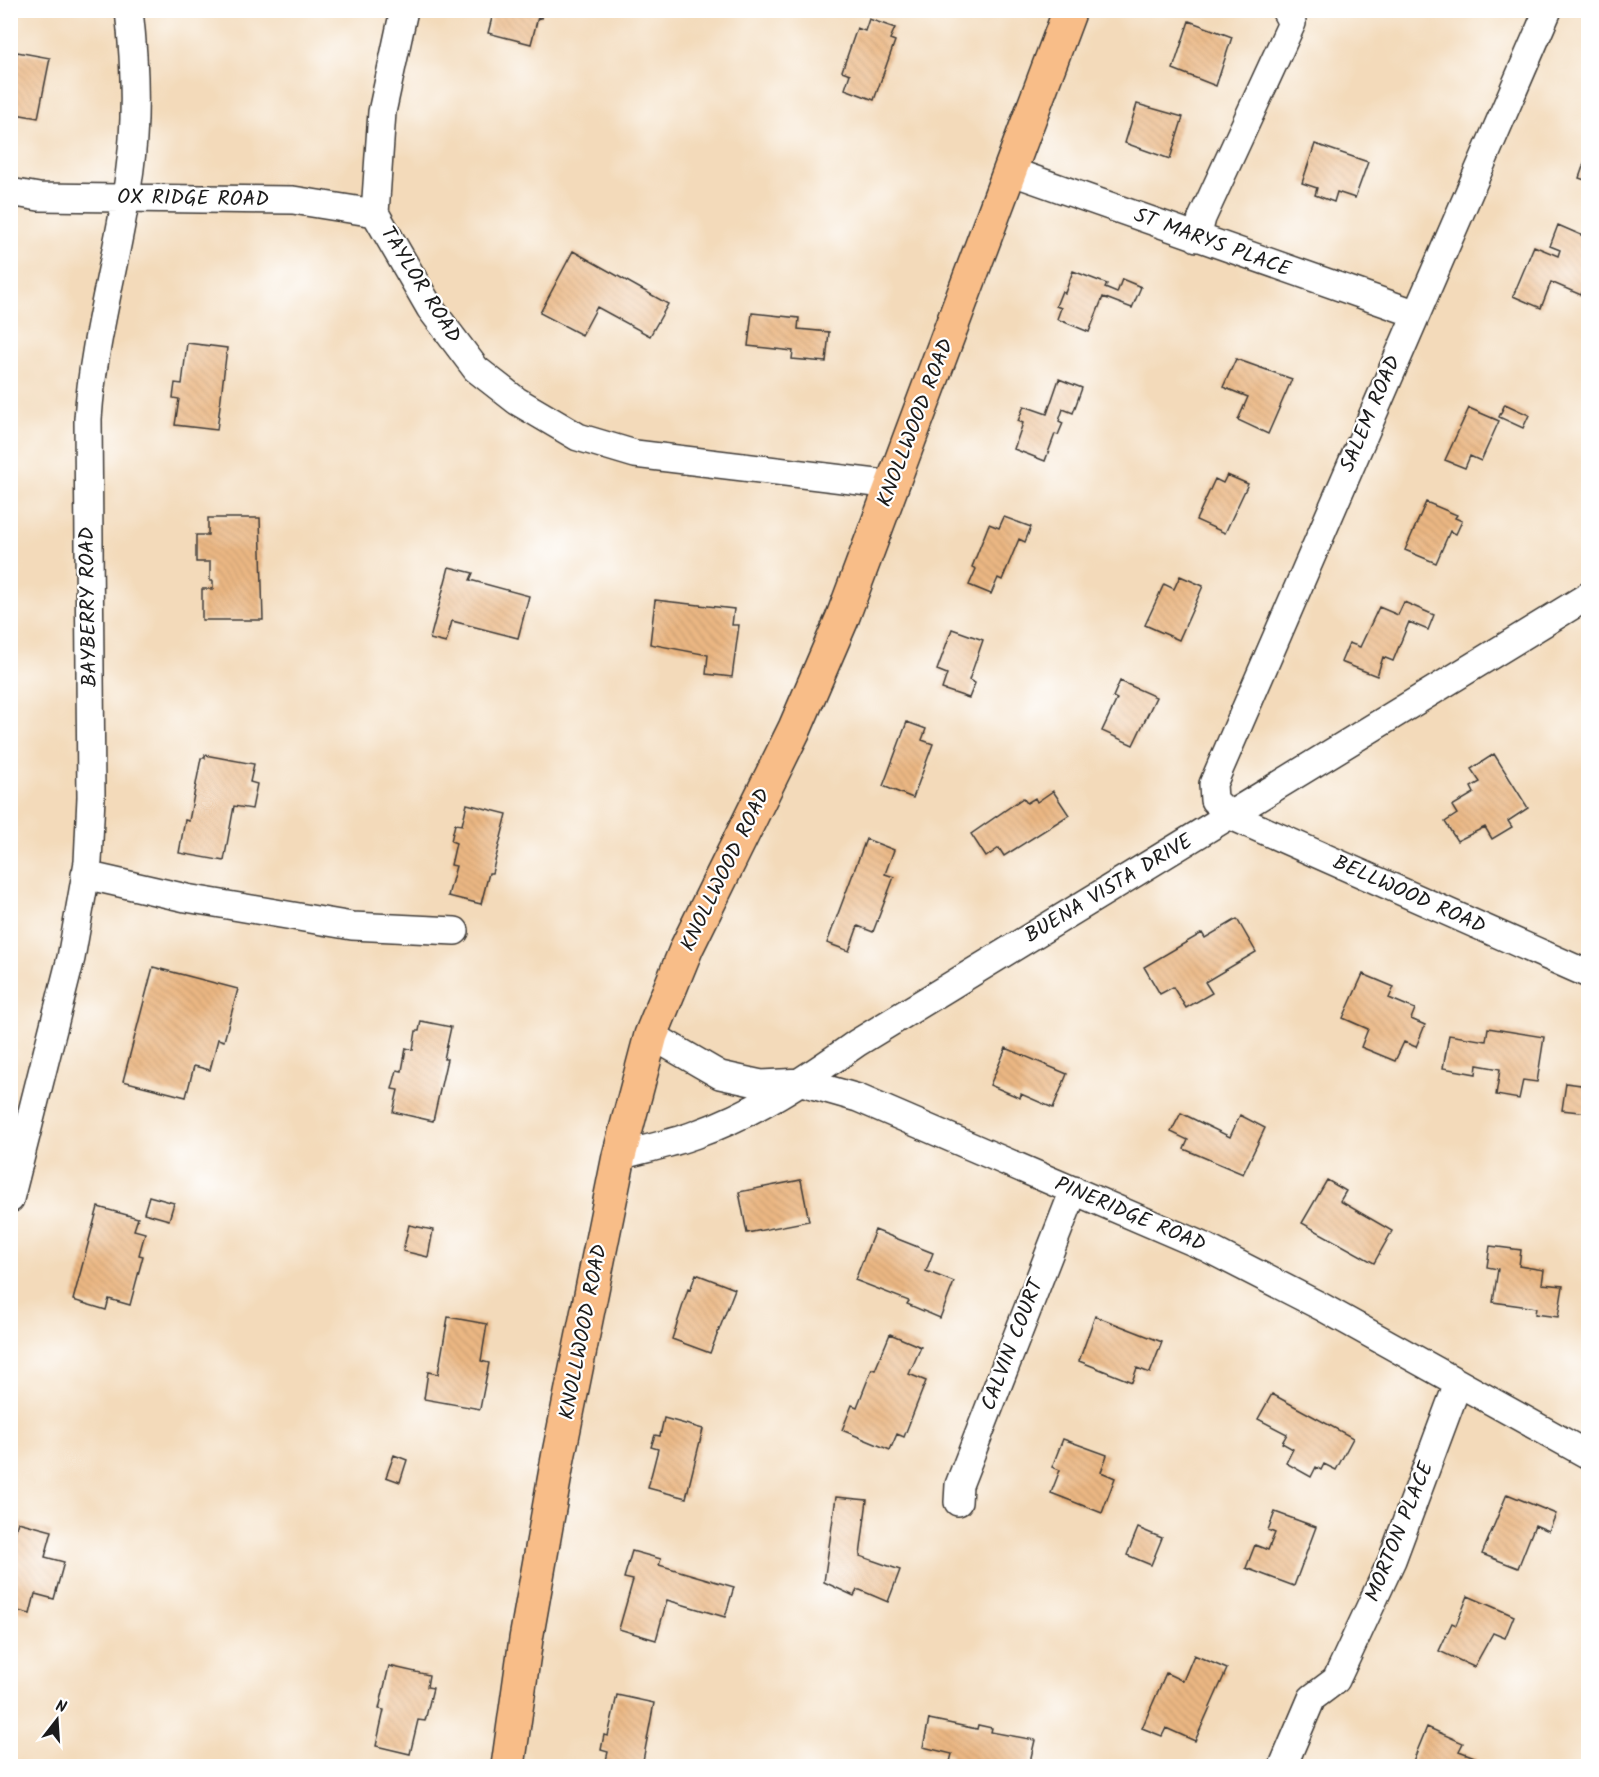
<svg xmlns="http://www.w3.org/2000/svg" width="1599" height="1777" font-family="Kalam,sans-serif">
	<defs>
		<pattern id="building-back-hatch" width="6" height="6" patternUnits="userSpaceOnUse" patternTransform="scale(1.5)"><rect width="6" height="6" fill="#ebb783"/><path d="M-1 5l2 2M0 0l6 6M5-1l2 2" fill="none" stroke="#c99d71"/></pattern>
	</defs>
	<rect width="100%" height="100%" fill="#fff"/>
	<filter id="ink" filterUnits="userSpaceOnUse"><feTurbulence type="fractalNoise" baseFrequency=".0167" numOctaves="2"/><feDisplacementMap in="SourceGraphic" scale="12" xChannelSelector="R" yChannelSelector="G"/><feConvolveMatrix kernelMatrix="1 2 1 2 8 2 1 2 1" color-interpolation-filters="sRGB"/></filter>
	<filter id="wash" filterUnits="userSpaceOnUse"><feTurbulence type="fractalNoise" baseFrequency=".008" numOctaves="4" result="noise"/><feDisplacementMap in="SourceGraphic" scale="24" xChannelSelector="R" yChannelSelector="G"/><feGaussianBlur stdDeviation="1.35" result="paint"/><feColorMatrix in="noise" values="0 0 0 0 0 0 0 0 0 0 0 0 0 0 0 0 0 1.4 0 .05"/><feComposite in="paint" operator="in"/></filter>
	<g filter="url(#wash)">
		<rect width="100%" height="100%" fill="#f3daba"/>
		<g id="blocks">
			<path fill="url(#building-back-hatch)" d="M 494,10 L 543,10 L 541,18 L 538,17 L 531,44 L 488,33 Z
				M 869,19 L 895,28 L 890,39 L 895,41 L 874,100 L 845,89 L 850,74 L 842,71 L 857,28 L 865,31 Z
				M 1189,21 L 1232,37 L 1216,86 L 1173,69 Z
				M 17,52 L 50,58 L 38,118 L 10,113 L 10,71 L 14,72 Z
				M 1137,104 L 1183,117 L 1170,159 L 1125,143 Z
				M 1315,144 L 1368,162 L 1355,198 L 1337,192 L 1334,202 L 1315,195 L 1317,188 L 1302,183 Z
				M 1588,152 L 1588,181 L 1579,178 Z
				M 1558,225 L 1588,238 L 1586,259 L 1588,260 L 1588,287 L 1584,288 L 1581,295 L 1551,282 L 1541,308 L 1513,296 L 1534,246 L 1558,256 L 1560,250 L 1550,246 Z
				M 573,251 L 668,304 L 650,336 L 597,307 L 582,335 L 540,313 Z
				M 1073,271 L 1107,284 L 1105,288 L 1117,293 L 1122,279 L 1141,287 L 1132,308 L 1103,297 L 1089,332 L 1057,319 L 1061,308 L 1056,306 L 1062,291 L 1065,293 Z
				M 752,313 L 799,318 L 798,329 L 829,332 L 826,362 L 792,359 L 793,351 L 748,346 Z
				M 187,343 L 227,348 L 217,430 L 175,425 L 179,399 L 173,398 L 175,383 L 182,384 Z
				M 1236,359 L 1292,379 L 1268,434 L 1238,420 L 1248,397 L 1223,387 Z
				M 1059,379 L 1082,388 L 1073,413 L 1063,409 L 1059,421 L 1063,423 L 1058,435 L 1055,434 L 1045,461 L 1014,449 L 1023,423 L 1018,421 L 1024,406 L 1047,414 Z
				M 1505,404 L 1529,415 L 1523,428 L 1499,417 Z
				M 1469,408 L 1499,421 L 1481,461 L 1470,456 L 1465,468 L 1445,460 Z
				M 1227,475 L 1248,484 L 1225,533 L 1196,520 L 1215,479 L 1223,483 Z
				M 1426,502 L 1457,515 L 1455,518 L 1462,521 L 1456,534 L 1450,531 L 1436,563 L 1405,550 Z
				M 1004,517 L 1031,527 L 1025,542 L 1019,539 L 1002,580 L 998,578 L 991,594 L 969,585 L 976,569 L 972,567 L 989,524 L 999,528 Z
				M 208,518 L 260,518 L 263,620 L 202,620 L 202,589 L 213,589 L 213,581 L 210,581 L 210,562 L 196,562 L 196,535 L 208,535 Z
				M 449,567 L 473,573 L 470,580 L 529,596 L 518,638 L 452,621 L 446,643 L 430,639 Z
				M 1180,576 L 1203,586 L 1179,640 L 1145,625 L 1164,584 L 1174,589 Z
				M 655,600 L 734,609 L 732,625 L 739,625 L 732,677 L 706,674 L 708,655 L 650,644 Z
				M 1404,602 L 1434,615 L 1428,630 L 1409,622 L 1393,661 L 1383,657 L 1377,676 L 1341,662 L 1349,643 L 1360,647 L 1379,607 L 1398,615 Z
				M 952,629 L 983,640 L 969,680 L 975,683 L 969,698 L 942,689 L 947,674 L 937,670 Z
				M 1120,681 L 1156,697 L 1133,745 L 1102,731 L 1117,699 L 1113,697 Z
				M 907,722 L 926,729 L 922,740 L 933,744 L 913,798 L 883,786 Z
				M 1494,754 L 1528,808 L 1508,821 L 1512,827 L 1492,839 L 1485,827 L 1457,841 L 1445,822 L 1457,814 L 1452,806 L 1474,793 L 1471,787 L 1480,782 L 1471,769 Z
				M 205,755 L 254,764 L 250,782 L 257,784 L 252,809 L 234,806 L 224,861 L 179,853 L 185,820 L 189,821 L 201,758 L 205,758 Z
				M 1053,791 L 1069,815 L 1004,856 L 999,848 L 986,857 L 971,834 L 1023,798 L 1027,803 L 1035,798 L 1037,802 Z
				M 467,804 L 507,814 L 492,873 L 489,873 L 481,904 L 448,896 L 456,866 L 451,865 L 456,843 L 451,841 L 455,824 L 462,825 Z
				M 866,839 L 894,850 L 885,874 L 894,877 L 873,932 L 858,926 L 849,951 L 827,943 Z
				M 1237,919 L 1256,952 L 1205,982 L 1212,993 L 1186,1008 L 1173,987 L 1160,994 L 1144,967 L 1202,933 L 1205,938 Z
				M 153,967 L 238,989 L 224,1041 L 218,1039 L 210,1070 L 194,1066 L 186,1097 L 123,1081 Z
				M 1363,974 L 1394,987 L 1389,998 L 1415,1009 L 1411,1019 L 1425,1025 L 1416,1047 L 1404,1042 L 1395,1061 L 1361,1047 L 1368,1029 L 1343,1018 Z
				M 421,1021 L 451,1027 L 444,1059 L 447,1059 L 433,1121 L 393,1112 L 398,1090 L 392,1089 L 397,1070 L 402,1071 L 406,1048 L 413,1050 L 416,1031 L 419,1031 Z
				M 1488,1028 L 1544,1037 L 1537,1082 L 1523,1080 L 1519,1099 L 1496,1095 L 1500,1069 L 1477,1065 L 1476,1074 L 1443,1068 L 1449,1035 L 1486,1041 Z
				M 1006,1048 L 1067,1074 L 1053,1108 L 1021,1094 L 1020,1098 L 990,1085 Z
				M 1566,1083 L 1588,1086 L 1588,1113 L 1562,1110 Z
				M 1181,1113 L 1230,1137 L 1240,1115 L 1265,1128 L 1243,1174 L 1184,1149 L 1188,1140 L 1171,1132 Z
				M 1587,1114 L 1588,1114 L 1588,1145 L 1583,1144 Z
				M 801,1180 L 809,1221 L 747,1233 L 739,1192 Z
				M 1327,1180 L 1346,1191 L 1340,1201 L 1392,1231 L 1374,1263 L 1302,1223 Z
				M 149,1196 L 174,1203 L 169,1220 L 144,1213 Z
				M 98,1207 L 138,1218 L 134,1230 L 145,1233 L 139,1255 L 143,1256 L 130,1305 L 109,1299 L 106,1310 L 73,1300 Z
				M 409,1225 L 433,1230 L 428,1257 L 403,1251 Z
				M 875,1230 L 933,1253 L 926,1271 L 954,1282 L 940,1318 L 907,1304 L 909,1301 L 855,1280 Z
				M 1490,1246 L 1521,1250 L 1519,1266 L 1544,1270 L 1542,1284 L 1563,1286 L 1558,1317 L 1535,1314 L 1536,1308 L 1493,1302 L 1498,1269 L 1487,1267 Z
				M 696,1274 L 735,1289 L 710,1353 L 672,1339 L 688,1289 L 690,1290 Z
				M 1095,1316 L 1162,1342 L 1150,1373 L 1137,1368 L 1132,1382 L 1079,1361 Z
				M 448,1317 L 487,1324 L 481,1361 L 489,1363 L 480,1409 L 424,1399 L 428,1372 L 438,1374 Z
				M 890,1334 L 921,1347 L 909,1374 L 926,1381 L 904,1437 L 897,1434 L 890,1450 L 842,1430 L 852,1405 L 857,1407 L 872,1369 L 875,1370 Z
				M 1272,1394 L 1353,1438 L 1336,1470 L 1324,1464 L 1321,1470 L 1316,1467 L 1311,1477 L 1286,1463 L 1293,1449 L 1282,1443 L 1287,1434 L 1258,1419 Z
				M 664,1418 L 703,1429 L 686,1498 L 648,1488 L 658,1449 L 651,1447 L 655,1435 L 660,1436 Z
				M 1063,1439 L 1107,1455 L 1101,1472 L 1115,1478 L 1102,1513 L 1051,1493 L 1060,1470 L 1052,1467 Z
				M 394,1455 L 407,1460 L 400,1482 L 386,1477 Z
				M 1507,1494 L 1556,1514 L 1549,1531 L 1535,1525 L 1518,1568 L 1482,1554 Z
				M 836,1497 L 867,1500 L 860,1556 L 900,1570 L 888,1602 L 860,1590 L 857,1590 L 854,1596 L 824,1582 Z
				M 1275,1512 L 1316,1527 L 1294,1586 L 1246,1568 L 1255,1545 L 1268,1550 L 1275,1533 L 1268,1530 Z
				M 18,1522 L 52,1531 L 45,1557 L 64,1562 L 54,1599 L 35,1594 L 30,1614 L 10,1609 L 10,1550 Z
				M 1138,1528 L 1162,1538 L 1151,1565 L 1127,1555 Z
				M 632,1551 L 661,1559 L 659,1565 L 734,1587 L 725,1617 L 667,1600 L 656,1640 L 619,1629 L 633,1580 L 624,1578 Z
				M 1468,1596 L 1514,1616 L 1505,1638 L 1493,1633 L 1474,1667 L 1439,1651 L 1452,1623 L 1456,1625 Z
				M 1194,1655 L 1227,1669 L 1195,1741 L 1166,1728 L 1162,1736 L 1142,1728 L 1166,1673 L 1183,1681 Z
				M 389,1666 L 429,1675 L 427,1687 L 433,1688 L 425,1721 L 418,1720 L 410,1754 L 376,1746 L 384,1710 L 379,1709 Z
				M 617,1695 L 654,1703 L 642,1766 L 605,1765 L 608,1752 L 601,1750 L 604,1735 L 608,1736 Z
				M 929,1719 L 977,1729 L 978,1725 L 992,1728 L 991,1732 L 1035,1740 L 1029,1766 L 970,1766 L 950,1762 L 952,1754 L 923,1747 Z
				M 1427,1727 L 1463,1743 L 1459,1751 L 1477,1758 L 1473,1766 L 1411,1766 Z"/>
		</g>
	</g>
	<g filter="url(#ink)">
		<use href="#blocks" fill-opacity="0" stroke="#3c3834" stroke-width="1.5"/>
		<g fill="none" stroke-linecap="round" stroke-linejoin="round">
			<defs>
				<path id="minor" d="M 404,10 L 382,112 L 375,213 L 430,308 L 476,369 L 517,401 L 578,437 L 635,454 L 893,485
					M 1548,10 L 1213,784 L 1214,800 L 1229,815 L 1588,974
					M 1010,171 L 1414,313
					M 10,192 L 39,197 L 293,200 L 375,213
					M 1197,238 L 1202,218 L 1292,23 L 1285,10
					M 85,875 L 186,898 L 352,926 L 455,931
					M 651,1035 L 720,1075 L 761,1084 L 802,1082 L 858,1098 L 1205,1247 L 1322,1307 L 1588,1455
					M 619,1156 C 644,1149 670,1144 694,1135 C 754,1114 806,1079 857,1043 L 1588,596
					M 10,1199 L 71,958 L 88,862 L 91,797 L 88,419 C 94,325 126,233 133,139 C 136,95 134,54 129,10
					M 958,1502 L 959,1485 L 1074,1190
					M 1283,1766 L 1312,1698 L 1336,1680 L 1392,1560 L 1458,1383"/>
				<path id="major" d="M 508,1766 L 526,1639 L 558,1458 L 619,1156 L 651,1035 L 687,947 L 795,728 L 842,619 L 1070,10"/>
			</defs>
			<use href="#minor" stroke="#3c3834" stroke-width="30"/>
			<use href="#major" stroke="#3c3834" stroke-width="36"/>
			<use href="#minor" stroke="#fff" stroke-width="27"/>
			<use href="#major" stroke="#f8bd88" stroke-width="33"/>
		</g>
	</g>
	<g text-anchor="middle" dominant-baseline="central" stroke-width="4.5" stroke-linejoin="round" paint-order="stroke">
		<g font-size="21" fill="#1c1c1c" stroke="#fff">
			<text transform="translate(193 199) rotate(1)">OX RIDGE ROAD</text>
			<text transform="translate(1212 243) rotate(20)">ST MARYS PLACE</text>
			<text transform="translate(420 285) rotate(58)">TAYLOR ROAD</text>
			<text transform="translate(1371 414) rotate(-67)">SALEM ROAD</text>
			<text transform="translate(916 423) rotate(-69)">KNOLLWOOD ROAD</text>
			<text transform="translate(89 607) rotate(-91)">BAYBERRY ROAD</text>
			<text transform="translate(726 870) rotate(-64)">KNOLLWOOD ROAD</text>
			<text transform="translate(1109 889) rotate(-31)">BUENA VISTA DRIVE</text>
			<text transform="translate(1409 895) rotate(24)">BELLWOOD ROAD</text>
			<text transform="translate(1130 1215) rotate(23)">PINERIDGE ROAD</text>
			<text transform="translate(584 1332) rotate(-79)">KNOLLWOOD ROAD</text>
			<text transform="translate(1013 1345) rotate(-69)">CALVIN COURT</text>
			<text transform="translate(1400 1532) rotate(-68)">MORTON PLACE</text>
		</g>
	</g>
	<rect width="1599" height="1777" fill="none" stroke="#fff" stroke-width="36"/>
	<g transform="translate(57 1720) rotate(17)" stroke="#ffffff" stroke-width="4.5" paint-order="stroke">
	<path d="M0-4.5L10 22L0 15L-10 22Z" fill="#1c1c1c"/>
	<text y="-9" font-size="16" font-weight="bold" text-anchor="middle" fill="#1c1c1c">N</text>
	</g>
</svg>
